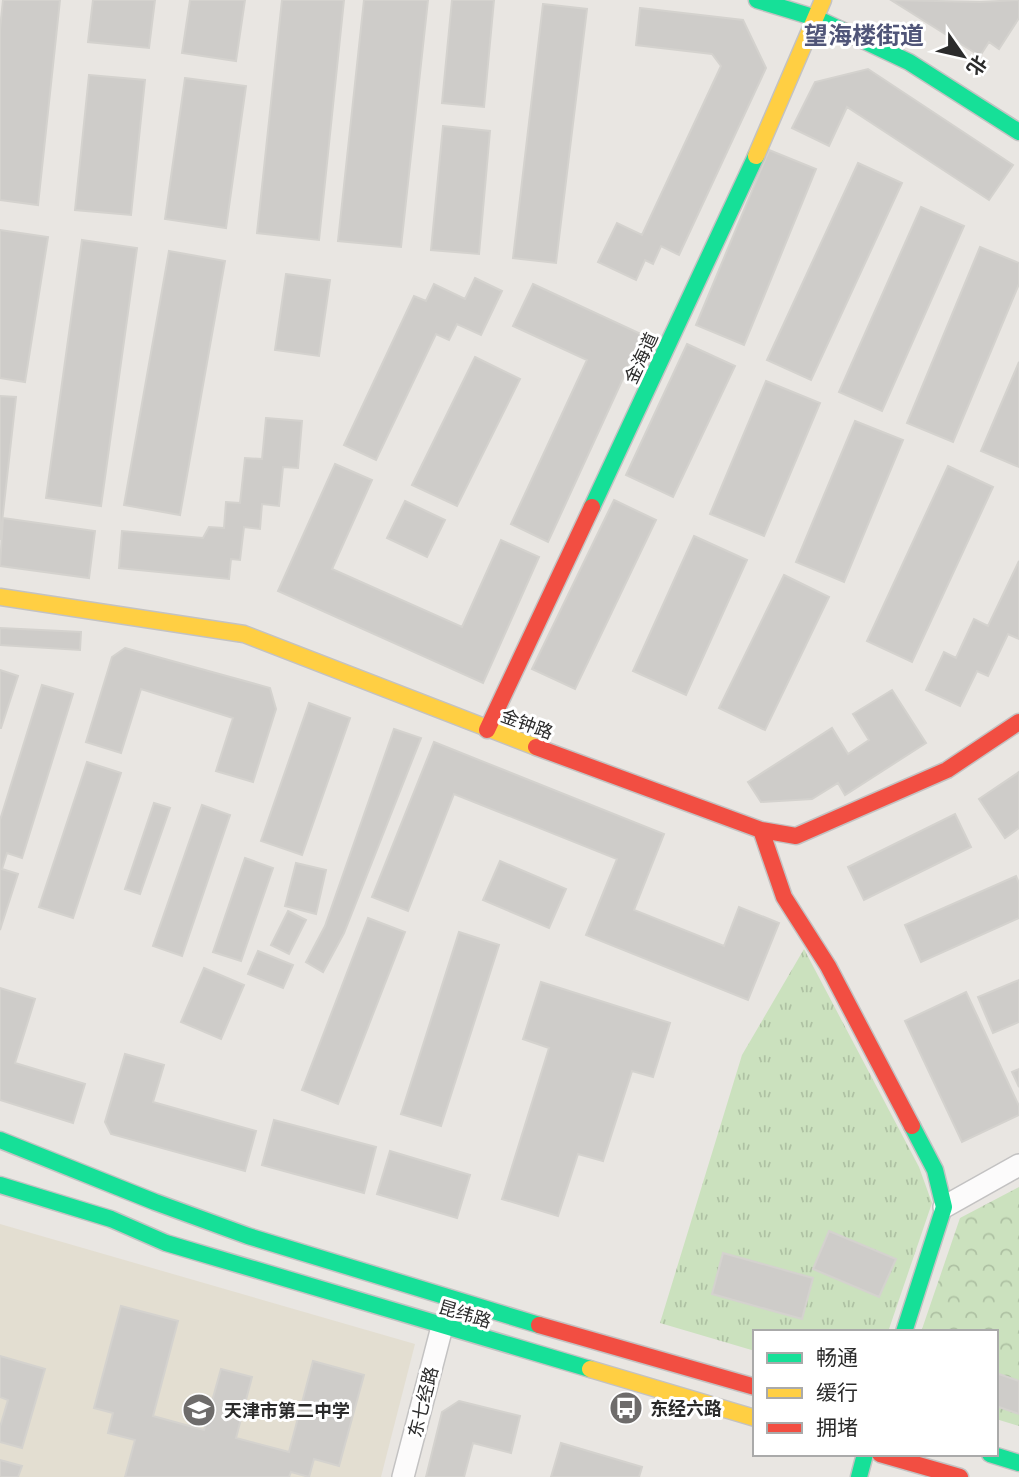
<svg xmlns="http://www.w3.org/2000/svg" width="1019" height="1477" font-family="Inter,'Noto Sans SC',sans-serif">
	<defs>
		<pattern id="grass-tufts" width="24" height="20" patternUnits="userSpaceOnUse" patternTransform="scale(1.75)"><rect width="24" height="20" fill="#cbe1be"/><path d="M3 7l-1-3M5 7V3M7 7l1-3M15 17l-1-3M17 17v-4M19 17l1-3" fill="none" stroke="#aec1a3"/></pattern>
		<pattern id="forest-crowns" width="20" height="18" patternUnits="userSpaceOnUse" patternTransform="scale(1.75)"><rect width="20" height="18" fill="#cbe1be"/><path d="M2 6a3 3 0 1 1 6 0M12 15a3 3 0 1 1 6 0" fill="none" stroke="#aec1a3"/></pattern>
	</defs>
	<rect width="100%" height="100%" fill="#e9e6e2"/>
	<path fill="#e3ded1" d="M 0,1224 L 415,1344 L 381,1477 L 0,1477 Z"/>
	<path fill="url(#grass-tufts)" d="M 804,949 L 919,1167 L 932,1203 L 888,1332 L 755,1332 L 755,1351 L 660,1323 L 742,1055 Z"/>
	<path fill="url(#forest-crowns)" d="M 1019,1187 L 1019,1426 L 996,1419 L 996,1332 L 921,1332 L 960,1218 Z"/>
	<path fill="#ceccc9" stroke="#d4d2ce" stroke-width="2" d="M 3,0 L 60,0 L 38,205 L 0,200 L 0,29 Z
		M 93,0 L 155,0 L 149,48 L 88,42 Z
		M 190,0 L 245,0 L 236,61 L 182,53 Z
		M 282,0 L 344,0 L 319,240 L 257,233 Z
		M 364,0 L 428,0 L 401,247 L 338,241 Z
		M 452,0 L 494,0 L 484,107 L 442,103 Z
		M 891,0 L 980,2 L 1019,0 L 1019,18 L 999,49 L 989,42 L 980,56 Z
		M 543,4 L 587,9 L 556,263 L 513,258 Z
		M 640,8 L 743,20 L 766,68 L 679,255 L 661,246 L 653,264 L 645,260 L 636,280 L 598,262 L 617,223 L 642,235 L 721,66 L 712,54 L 636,45 Z
		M 868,69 L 1013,165 L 989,200 L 847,107 L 829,146 L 792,128 L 815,82 Z
		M 89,75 L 145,80 L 131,215 L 75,210 Z
		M 185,78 L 246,86 L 226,228 L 165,219 Z
		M 443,126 L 490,131 L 479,254 L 431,250 Z
		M 769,150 L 816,169 L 744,345 L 696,325 Z
		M 858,163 L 902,183 L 811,380 L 767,360 Z
		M 921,207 L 964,226 L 882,411 L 839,392 Z
		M 0,230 L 48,237 L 25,382 L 0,378 Z
		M 82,240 L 137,248 L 101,506 L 46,498 Z
		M 980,247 L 1019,263 L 1019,284 L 953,442 L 907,423 Z
		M 169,251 L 225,261 L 180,515 L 124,505 Z
		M 286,274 L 330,280 L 319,356 L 275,350 Z
		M 475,278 L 502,291 L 481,335 L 457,324 L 449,340 L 436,334 L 376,460 L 344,445 L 414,296 L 426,301 L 434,284 L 465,299 Z
		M 533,284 L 643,335 L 548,542 L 511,524 L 587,360 L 513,326 Z
		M 687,344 L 735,366 L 673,497 L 626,475 Z
		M 475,357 L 520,379 L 457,506 L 412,485 Z
		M 1019,362 L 1019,467 L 981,451 Z
		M 766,381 L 820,403 L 764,536 L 710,514 Z
		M 0,396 L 16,397 L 0,540 Z
		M 266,418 L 302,421 L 298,468 L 283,467 L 279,506 L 262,504 L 260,529 L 244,527 L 240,560 L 231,559 L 229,579 L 119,568 L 122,531 L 203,538 L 209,527 L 224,528 L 226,502 L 240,503 L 245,458 L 262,459 Z
		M 855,421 L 903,440 L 844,582 L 796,562 Z
		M 335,464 L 372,480 L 332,569 L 462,627 L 501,540 L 539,557 L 483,683 L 278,591 Z
		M 948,466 L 993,487 L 912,662 L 867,641 Z
		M 614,500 L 656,520 L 575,689 L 532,669 Z
		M 405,501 L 445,520 L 427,557 L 387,538 Z
		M 3,518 L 95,531 L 89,578 L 0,566 Z
		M 694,536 L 747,560 L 686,695 L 633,671 Z
		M 1019,561 L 1019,639 L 1008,634 L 988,676 L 977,671 L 960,706 L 926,690 L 944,652 L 956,658 L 974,619 L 988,626 Z
		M 784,575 L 829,597 L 765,730 L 719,708 Z
		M 0,628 L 81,632 L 80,650 L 0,645 Z
		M 125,648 L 270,688 L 276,709 L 253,782 L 216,771 L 233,718 L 141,689 L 121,753 L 86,742 L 112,657 Z
		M 0,670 L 18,676 L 1,728 L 0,728 Z
		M 42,685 L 73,694 L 22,858 L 7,853 L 2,869 L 18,874 L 0,930 L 0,820 Z
		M 892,690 L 926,743 L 845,795 L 838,783 L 812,799 L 761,802 L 748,782 L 832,728 L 848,754 L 869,740 L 853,714 Z
		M 309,703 L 350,718 L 302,855 L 261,841 Z
		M 394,729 L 421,738 L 344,933 L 323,972 L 306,962 L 325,926 Z
		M 434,742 L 664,834 L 634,910 L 724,946 L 739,907 L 779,923 L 748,1000 L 586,935 L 617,859 L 454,794 L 408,911 L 372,897 Z
		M 87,762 L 121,773 L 73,918 L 39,907 Z
		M 1019,772 L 1019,828 L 1005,838 L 979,799 Z
		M 154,803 L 170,808 L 140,894 L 125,889 Z
		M 202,805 L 230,815 L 182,956 L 153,946 Z
		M 955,814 L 971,847 L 864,900 L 848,867 Z
		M 245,858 L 273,868 L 241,961 L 213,952 Z
		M 500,861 L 566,889 L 549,928 L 483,900 Z
		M 296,863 L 326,870 L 316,914 L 285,906 Z
		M 1016,876 L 1019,883 L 1019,918 L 921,962 L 905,925 Z
		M 288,911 L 306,920 L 289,954 L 271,945 Z
		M 368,918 L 405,932 L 338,1104 L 302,1090 Z
		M 459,932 L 499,945 L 441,1126 L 401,1114 Z
		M 258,951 L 293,965 L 283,988 L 248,974 Z
		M 204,968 L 244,985 L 221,1039 L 181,1022 Z
		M 1019,980 L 1019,1022 L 993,1033 L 978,997 Z
		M 541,982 L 670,1023 L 653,1077 L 632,1071 L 603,1161 L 578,1154 L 558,1216 L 502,1199 L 549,1048 L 523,1039 Z
		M 0,988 L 35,999 L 15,1063 L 85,1084 L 73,1123 L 0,1100 Z
		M 966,992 L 1019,1106 L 1019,1115 L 962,1142 L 905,1021 Z
		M 125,1054 L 164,1065 L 153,1102 L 256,1131 L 245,1171 L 111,1134 L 105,1122 Z
		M 1019,1069 L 1019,1087 L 1012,1072 Z
		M 274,1120 L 376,1147 L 364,1193 L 262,1165 Z
		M 390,1151 L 470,1175 L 457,1218 L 377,1194 Z
		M 829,1231 L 896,1259 L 879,1297 L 813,1269 Z
		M 723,1253 L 813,1278 L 802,1319 L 712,1294 Z
		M 121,1306 L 178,1321 L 153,1416 L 204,1430 L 221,1369 L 252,1377 L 236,1438 L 289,1452 L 313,1361 L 364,1375 L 339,1466 L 314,1459 L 309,1477 L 291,1472 L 289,1477 L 125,1477 L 135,1440 L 108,1433 L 113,1413 L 94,1408 Z
		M 0,1356 L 45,1369 L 22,1448 L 0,1442 L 0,1427 L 8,1400 L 0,1397 Z
		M 996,1373 L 1019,1381 L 1019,1414 L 996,1406 Z
		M 459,1401 L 520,1416 L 511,1453 L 473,1443 L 464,1477 L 426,1477 L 442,1412 Z
		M 561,1443 L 642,1467 L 639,1477 L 551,1477 Z
		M 0,1460 L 22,1466 L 18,1477 L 0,1477 Z"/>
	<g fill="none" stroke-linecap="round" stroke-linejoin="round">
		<defs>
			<path id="street" d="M 944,1207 L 1019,1165
				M 403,1477 L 442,1327"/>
			<path id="fast" d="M 757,0 L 816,18 L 909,62 L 1019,132
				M 592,507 L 756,156
				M 0,1140 L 155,1202 L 248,1236 L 539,1325
				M 0,1185 L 111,1219 L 166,1243 L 590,1369
				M 904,1332 L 944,1207 L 935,1170 L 912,1126
				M 990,1454 L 1019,1463
				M 859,1477 L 865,1454"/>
			<path id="slow" d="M 756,156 L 823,0
				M 0,597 L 244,634 L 536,747
				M 590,1369 L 755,1418"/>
			<path id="jam" d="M 487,730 L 592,507
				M 536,747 L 761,830 L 796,836 L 947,770 L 1019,722
				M 761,830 L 784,897 L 828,966 L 912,1126
				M 539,1325 L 755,1387
				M 880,1454 L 960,1477"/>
		</defs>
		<use href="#street" stroke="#c3c2c2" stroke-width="24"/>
		<use href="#fast" stroke="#c3c2c2" stroke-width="19"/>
		<use href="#slow" stroke="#c3c2c2" stroke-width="19"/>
		<use href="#jam" stroke="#c3c2c2" stroke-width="19"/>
		<use href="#street" stroke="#fcfbfb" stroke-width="21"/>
		<use href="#fast" stroke="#16e098" stroke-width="16"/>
		<use href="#slow" stroke="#ffcf43" stroke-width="16"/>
		<use href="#jam" stroke="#f24e42" stroke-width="16"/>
	</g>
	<defs>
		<symbol id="bus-disc" viewBox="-11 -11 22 22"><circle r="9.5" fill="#6e6c6b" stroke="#fff"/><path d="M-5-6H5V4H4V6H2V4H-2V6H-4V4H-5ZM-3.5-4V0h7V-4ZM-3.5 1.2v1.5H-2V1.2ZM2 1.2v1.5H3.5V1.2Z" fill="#fff"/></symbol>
		<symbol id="school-disc" viewBox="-11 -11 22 22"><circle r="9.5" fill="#6e6c6b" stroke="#fff"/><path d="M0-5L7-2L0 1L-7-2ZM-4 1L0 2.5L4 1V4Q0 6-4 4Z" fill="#fff"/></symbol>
	</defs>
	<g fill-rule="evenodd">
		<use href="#bus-disc" x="607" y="1389" width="38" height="38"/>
		<use href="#school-disc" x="180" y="1391" width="38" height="38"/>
	</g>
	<g text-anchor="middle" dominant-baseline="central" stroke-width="6" stroke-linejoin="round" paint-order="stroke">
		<g font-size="18" fill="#2b2b2b" stroke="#fff">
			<text transform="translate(641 358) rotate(-65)">金海道</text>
			<text transform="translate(527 724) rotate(20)">金钟路</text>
			<text transform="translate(465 1314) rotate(17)">昆纬路</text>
			<text transform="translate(423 1402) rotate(-76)">东七经路</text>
		</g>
		<g font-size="18" font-weight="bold" fill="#2b2b2b" stroke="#fff" text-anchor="start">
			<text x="650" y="1408">东经六路</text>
			<text x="224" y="1410">天津市第二中学</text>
		</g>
		<g font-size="24" font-weight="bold" fill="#505578" stroke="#fff">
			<text x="864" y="35">望海楼街道</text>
		</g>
	</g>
	<rect x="753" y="1330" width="245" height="126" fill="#ffffff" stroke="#aaaaaa" stroke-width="2"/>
	<rect x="767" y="1353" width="35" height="10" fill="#16e098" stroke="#aaaaaa" stroke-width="2"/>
	<text x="816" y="1365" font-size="21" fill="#2b2b2b">畅通</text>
	<rect x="767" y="1388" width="35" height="10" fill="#ffcf43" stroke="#aaaaaa" stroke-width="2"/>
	<text x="816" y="1400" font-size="21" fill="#2b2b2b">缓行</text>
	<rect x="767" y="1423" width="35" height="10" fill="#f24e42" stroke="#aaaaaa" stroke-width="2"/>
	<text x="816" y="1435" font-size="21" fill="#2b2b2b">拥堵</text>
	<g transform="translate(963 56) rotate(124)" stroke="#ffffff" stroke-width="5" paint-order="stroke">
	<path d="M0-5L12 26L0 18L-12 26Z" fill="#2b2b2b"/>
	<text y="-10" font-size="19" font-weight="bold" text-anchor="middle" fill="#2b2b2b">北</text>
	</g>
</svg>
